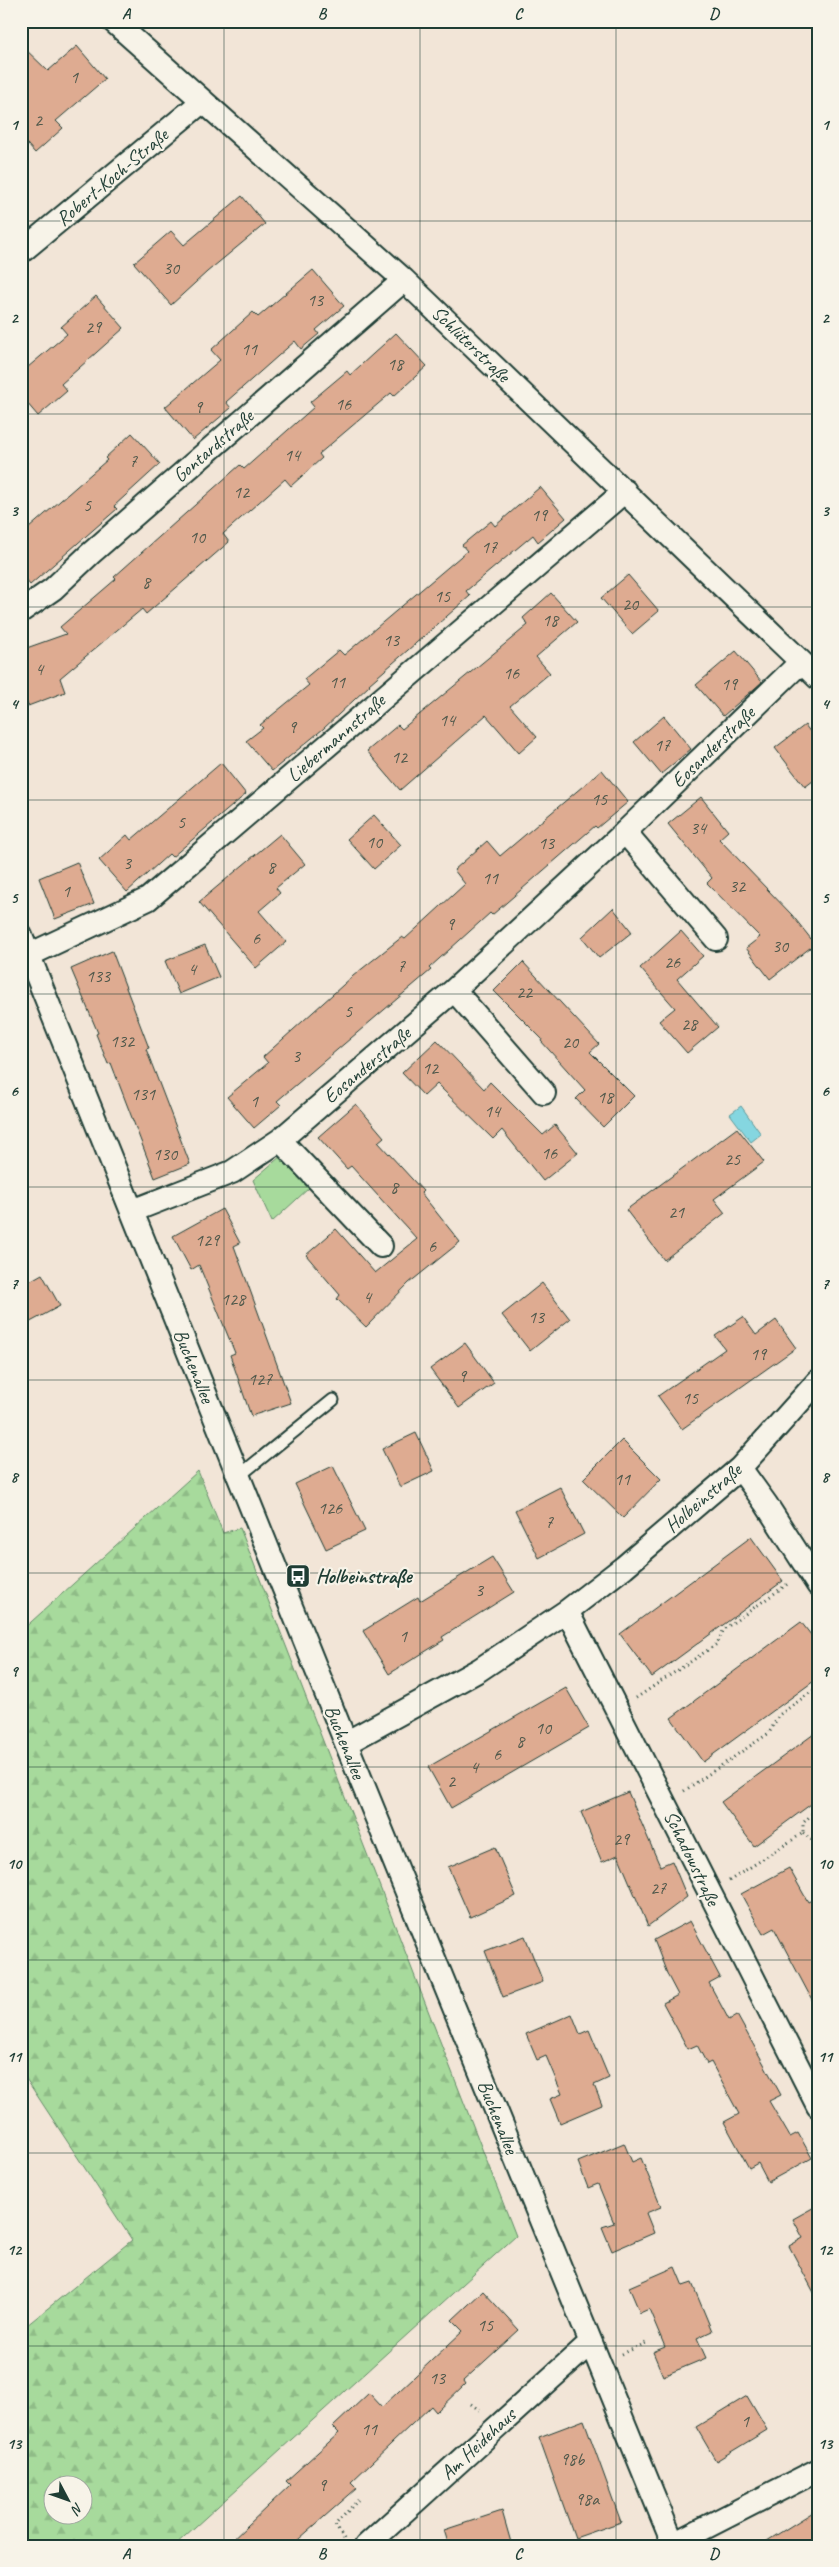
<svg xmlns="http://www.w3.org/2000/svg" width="839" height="2567" font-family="Caveat,sans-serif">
	<defs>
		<pattern id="forest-firs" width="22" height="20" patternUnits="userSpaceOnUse" patternTransform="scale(1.25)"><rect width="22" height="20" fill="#a7da9c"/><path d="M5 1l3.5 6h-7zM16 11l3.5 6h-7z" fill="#8fbc87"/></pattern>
	</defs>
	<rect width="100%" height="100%" fill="#f2e5d7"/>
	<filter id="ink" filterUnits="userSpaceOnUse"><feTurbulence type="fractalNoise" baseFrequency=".02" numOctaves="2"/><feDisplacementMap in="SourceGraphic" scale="10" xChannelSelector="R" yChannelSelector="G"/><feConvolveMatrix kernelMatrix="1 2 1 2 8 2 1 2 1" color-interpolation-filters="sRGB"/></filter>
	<g filter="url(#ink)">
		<path fill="#a7da9c" stroke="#638c68" d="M 281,1156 L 309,1188 L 272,1222 L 253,1180 Z"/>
		<path fill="url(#forest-firs)" stroke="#638c68" fill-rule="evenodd" d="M 198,1471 L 223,1533 L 240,1528 L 516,2236 L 174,2546 L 21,2546 L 21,2330 L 132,2240 L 21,2071 L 21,1631 ZM 52,2484 L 82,2484 L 82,2514 L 52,2514 Z"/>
		<path fill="#85d6e0" stroke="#5c999b" d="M 741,1106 L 761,1134 L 751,1142 L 730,1114 Z"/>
		<path fill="#deab91" stroke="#1f3d34" d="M 21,45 L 48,71 L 77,46 L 105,79 L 56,121 L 63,128 L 35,153 L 21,137 Z
			M 242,196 L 265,224 L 207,272 L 171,305 L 134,263 L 171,231 L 184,245 Z
			M 313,270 L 344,306 L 316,330 L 319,334 L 301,349 L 295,341 L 226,402 L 231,408 L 193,440 L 165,407 L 220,360 L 211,350 L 253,312 L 258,317 Z
			M 96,296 L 124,328 L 61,384 L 67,391 L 38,416 L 21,396 L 21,373 L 67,334 L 61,327 Z
			M 396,333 L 427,366 L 394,396 L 391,393 L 319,454 L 322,458 L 291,486 L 285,479 L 223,534 L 229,542 L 146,614 L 142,609 L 60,678 L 65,692 L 28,706 L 21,687 L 21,650 L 66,634 L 60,627 L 116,579 L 114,577 L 240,465 L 244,469 L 314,407 L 310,402 L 347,371 L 350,375 Z
			M 132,433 L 160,464 L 114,506 L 117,509 L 30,585 L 21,574 L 21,535 L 107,460 L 105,458 Z
			M 540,487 L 566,518 L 538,542 L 533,535 L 466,591 L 470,596 L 369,684 L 370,685 L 323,729 L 272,771 L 246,741 L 263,728 L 260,725 L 309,685 L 304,679 L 339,650 L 344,655 L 467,551 L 462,545 L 491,521 L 495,526 Z
			M 628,575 L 659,611 L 632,634 L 601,598 Z
			M 551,593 L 577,622 L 536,657 L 550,673 L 510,706 L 537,737 L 519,753 L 486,715 L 400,790 L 367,751 L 398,725 L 402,729 L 528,625 L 523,618 Z
			M 736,651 L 762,682 L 723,716 L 696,685 Z
			M 664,716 L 691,749 L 661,774 L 634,742 Z
			M 805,725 L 818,742 L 818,777 L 805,787 L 775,748 Z
			M 221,763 L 246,794 L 172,857 L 169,854 L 127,892 L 99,860 L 127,835 L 131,840 Z
			M 602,770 L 628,802 L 597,828 L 595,826 L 492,915 L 490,913 L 429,968 L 431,970 L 277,1101 L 281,1105 L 254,1128 L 227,1097 L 268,1063 L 263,1057 L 353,976 L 402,937 L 405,939 L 465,884 L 454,870 L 487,841 L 500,856 Z
			M 701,797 L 728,831 L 719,839 L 792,915 L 815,944 L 770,979 L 746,948 L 760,937 L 707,883 L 712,878 L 668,824 Z
			M 374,815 L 401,845 L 374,869 L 347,839 Z
			M 280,834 L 305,864 L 276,888 L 280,893 L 259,911 L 286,942 L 256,968 L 199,902 Z
			M 77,862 L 94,904 L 55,919 L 39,878 Z
			M 613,908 L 632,932 L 599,958 L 582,937 Z
			M 681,931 L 703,956 L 677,979 L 718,1027 L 687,1053 L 659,1021 L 675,1008 L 640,968 Z
			M 205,945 L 219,977 L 179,994 L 165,961 Z
			M 112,951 L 149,1048 L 146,1049 L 190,1164 L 155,1178 L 111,1063 L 108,1064 L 96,1034 L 98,1033 L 71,969 Z
			M 523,962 L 599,1044 L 590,1052 L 634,1096 L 603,1127 L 576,1099 L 585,1090 L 541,1041 L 542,1039 L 494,991 Z
			M 437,1040 L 484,1089 L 490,1082 L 543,1135 L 555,1125 L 578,1153 L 543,1181 L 502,1130 L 493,1139 L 437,1084 L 424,1096 L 402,1073 Z
			M 356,1104 L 384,1137 L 378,1142 L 423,1191 L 421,1193 L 460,1242 L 409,1283 L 366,1327 L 337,1299 L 340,1295 L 306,1255 L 336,1229 L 375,1273 L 417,1239 L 351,1166 L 347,1169 L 318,1137 Z
			M 737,1128 L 764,1162 L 714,1199 L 725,1213 L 664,1260 L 626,1210 Z
			M 222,1209 L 240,1243 L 234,1246 L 291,1403 L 251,1416 L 230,1355 L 235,1353 L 199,1265 L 191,1270 L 173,1236 Z
			M 42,1274 L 60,1306 L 21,1327 L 21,1286 Z
			M 542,1283 L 570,1319 L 530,1351 L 502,1315 Z
			M 743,1317 L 756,1335 L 776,1320 L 796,1348 L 682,1429 L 658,1396 L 725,1349 L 715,1336 Z
			M 465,1343 L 494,1383 L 459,1408 L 430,1369 Z
			M 416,1433 L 434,1471 L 400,1487 L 382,1449 Z
			M 622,1440 L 661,1479 L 623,1518 L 583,1479 Z
			M 333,1466 L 365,1531 L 326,1549 L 295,1484 Z
			M 560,1487 L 584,1534 L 539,1558 L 515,1510 Z
			M 751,1537 L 783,1581 L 652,1677 L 620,1634 Z
			M 492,1557 L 514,1592 L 442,1637 L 444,1640 L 389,1674 L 363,1631 L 418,1597 L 420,1601 Z
			M 801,1622 L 818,1644 L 818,1678 L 703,1762 L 671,1718 Z
			M 566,1688 L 589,1728 L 451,1808 L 428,1767 Z
			M 818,1731 L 818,1799 L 754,1846 L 721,1802 Z
			M 628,1792 L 660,1866 L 672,1861 L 687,1897 L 648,1926 L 618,1855 L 602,1862 L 581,1812 Z
			M 495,1847 L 516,1896 L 470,1917 L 448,1867 Z
			M 789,1868 L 808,1902 L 818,1897 L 818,2011 L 774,1928 L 763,1934 L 741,1894 Z
			M 690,1921 L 720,1977 L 709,1983 L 729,2020 L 737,2015 L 781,2095 L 769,2101 L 790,2137 L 798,2133 L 812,2158 L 768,2182 L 758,2163 L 749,2168 L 724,2122 L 739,2114 L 711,2062 L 707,2064 L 697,2045 L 688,2049 L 663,2003 L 678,1995 L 668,1976 L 654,1940 Z
			M 525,1936 L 543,1982 L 503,1997 L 485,1951 Z
			M 572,2014 L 580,2034 L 589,2030 L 609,2078 L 594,2085 L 602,2105 L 560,2123 L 550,2099 L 562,2094 L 546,2056 L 537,2060 L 526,2034 Z
			M 624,2143 L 632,2162 L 641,2158 L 661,2207 L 646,2213 L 654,2233 L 612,2251 L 602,2227 L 614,2223 L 598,2184 L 588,2188 L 578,2162 Z
			M 818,2205 L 818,2300 L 789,2246 L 803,2238 L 793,2219 Z
			M 675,2267 L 683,2286 L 692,2283 L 712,2331 L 697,2338 L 706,2358 L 663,2376 L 653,2352 L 665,2347 L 649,2309 L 640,2313 L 629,2287 Z
			M 483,2291 L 519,2330 L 463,2381 L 465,2384 L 436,2412 L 431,2406 L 351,2482 L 357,2488 L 291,2546 L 226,2546 L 290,2485 L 286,2481 L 339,2433 L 333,2427 L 369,2393 L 382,2407 L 463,2331 L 452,2320 Z
			M 747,2396 L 767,2430 L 716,2461 L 696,2427 Z
			M 584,2420 L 621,2522 L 575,2538 L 539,2437 Z
			M 818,2509 L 818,2546 L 759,2546 Z
			M 502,2511 L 512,2546 L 449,2546 L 444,2530 Z"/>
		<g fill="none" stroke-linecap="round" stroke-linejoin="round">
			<defs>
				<path id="lane" d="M 239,1476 L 333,1400"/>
				<path id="street" d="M 113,21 L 404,280 L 818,678
					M 21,252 L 203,101
					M 21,611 L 53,589 L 90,554 L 404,280
					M 625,832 L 716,939
					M 21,936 L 346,1743 L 674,2546
					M 29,955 L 148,899 L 625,491
					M 454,990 L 544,1093
					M 280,1140 L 381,1246
					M 132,1211 L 232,1172 L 280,1140 L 454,990 L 625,832 L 801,662
					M 740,1468 L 766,1504 L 818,1585
					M 567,1611 L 818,2106
					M 346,1743 L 479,1670 L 567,1611 L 624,1567 L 740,1468 L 818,1381
					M 673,2544 L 818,2470
					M 366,2546 L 590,2343"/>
			</defs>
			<use href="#lane" stroke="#1f3d34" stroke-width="15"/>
			<use href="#street" stroke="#1f3d34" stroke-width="26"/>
			<path stroke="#1f3d34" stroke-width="3" stroke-dasharray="1 4" stroke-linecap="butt" d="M 636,1698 L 717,1644 L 724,1629 L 789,1583
				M 684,1791 L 769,1733 L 779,1715 L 818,1687
				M 803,1833 L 818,1845
				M 729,1881 L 803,1833 L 803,1823 L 818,1808
				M 622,2354 L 646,2343
				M 471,2404 L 481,2411
				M 344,2539 L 335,2525 L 358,2500"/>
			<use href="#lane" stroke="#f7f3e8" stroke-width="11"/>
			<use href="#street" stroke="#f7f3e8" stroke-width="22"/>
		</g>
	</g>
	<path fill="none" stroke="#1f3d34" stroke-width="1" stroke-opacity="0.55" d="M 224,21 L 224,2546M 420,21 L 420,2546M 616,21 L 616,2546M 21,221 L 818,221M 21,414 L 818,414M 21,607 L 818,607M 21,800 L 818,800M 21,994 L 818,994M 21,1187 L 818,1187M 21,1380 L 818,1380M 21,1573 L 818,1573M 21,1767 L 818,1767M 21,1960 L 818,1960M 21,2153 L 818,2153M 21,2346 L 818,2346"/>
	<defs>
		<symbol id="bus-square" viewBox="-11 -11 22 22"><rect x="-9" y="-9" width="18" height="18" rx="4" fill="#1f3d34" stroke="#f7f3e8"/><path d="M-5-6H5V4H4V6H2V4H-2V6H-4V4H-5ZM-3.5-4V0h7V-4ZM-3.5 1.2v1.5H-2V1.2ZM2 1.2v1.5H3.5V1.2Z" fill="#fff"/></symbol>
	</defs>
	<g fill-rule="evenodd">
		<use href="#bus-square" x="284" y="1562" width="28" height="28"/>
	</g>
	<g text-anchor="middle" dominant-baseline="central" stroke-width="4.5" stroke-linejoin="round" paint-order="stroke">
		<g font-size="18" fill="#4f584b">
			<text x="74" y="77">1</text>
			<text x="38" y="120">2</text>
			<text x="171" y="268">30</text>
			<text x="315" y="300">13</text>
			<text x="93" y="327">29</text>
			<text x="249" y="349">11</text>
			<text x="395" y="364">18</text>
			<text x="343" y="404">16</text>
			<text x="198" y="407">9</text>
			<text x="292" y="455">14</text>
			<text x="133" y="461">7</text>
			<text x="241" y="492">12</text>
			<text x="87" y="505">5</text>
			<text x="539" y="515">19</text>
			<text x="197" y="537">10</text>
			<text x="489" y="547">17</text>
			<text x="146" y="582">8</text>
			<text x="442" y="596">15</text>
			<text x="630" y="604">20</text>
			<text x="550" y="620">18</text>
			<text x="391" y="640">13</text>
			<text x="39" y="669">4</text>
			<text x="511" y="673">16</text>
			<text x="337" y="682">11</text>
			<text x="729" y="684">19</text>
			<text x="447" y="720">14</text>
			<text x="292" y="727">9</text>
			<text x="662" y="745">17</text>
			<text x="399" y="757">12</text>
			<text x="599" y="799">15</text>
			<text x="181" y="822">5</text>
			<text x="698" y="828">34</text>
			<text x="374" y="842">10</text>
			<text x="546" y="843">13</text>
			<text x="127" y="863">3</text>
			<text x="271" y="867">8</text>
			<text x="490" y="878">11</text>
			<text x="737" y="886">32</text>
			<text x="66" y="891">1</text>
			<text x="450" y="924">9</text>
			<text x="256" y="938">6</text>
			<text x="780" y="946">30</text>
			<text x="672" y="962">26</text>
			<text x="401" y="966">7</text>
			<text x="192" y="969">4</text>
			<text x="98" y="976">133</text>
			<text x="524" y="992">22</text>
			<text x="348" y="1011">5</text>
			<text x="689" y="1024">28</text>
			<text x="122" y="1041">132</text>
			<text x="570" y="1042">20</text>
			<text x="296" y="1056">3</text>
			<text x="430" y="1068">12</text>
			<text x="143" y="1094">131</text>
			<text x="605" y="1097">18</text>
			<text x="254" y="1101">1</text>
			<text x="492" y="1111">14</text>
			<text x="549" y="1153">16</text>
			<text x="165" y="1154">130</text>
			<text x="732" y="1159">25</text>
			<text x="394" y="1187">8</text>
			<text x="676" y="1212">21</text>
			<text x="207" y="1240">129</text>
			<text x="432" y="1246">6</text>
			<text x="367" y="1297">4</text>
			<text x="233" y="1299">128</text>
			<text x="536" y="1317">13</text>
			<text x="758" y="1354">19</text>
			<text x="462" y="1376">9</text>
			<text x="260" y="1379">127</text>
			<text x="690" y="1398">15</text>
			<text x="622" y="1479">11</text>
			<text x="330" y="1508">126</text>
			<text x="549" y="1522">7</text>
			<text x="479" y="1590">3</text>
			<text x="403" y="1636">1</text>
			<text x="543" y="1728">10</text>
			<text x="520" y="1741">8</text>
			<text x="497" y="1754">6</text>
			<text x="474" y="1767">4</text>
			<text x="451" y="1781">2</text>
			<text x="621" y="1839">29</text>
			<text x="658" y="1888">27</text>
			<text x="485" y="2325">15</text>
			<text x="437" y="2378">13</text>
			<text x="745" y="2421">1</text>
			<text x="369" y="2429">11</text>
			<text x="572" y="2459">98b</text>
			<text x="322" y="2485">9</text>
			<text x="587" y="2499">98a</text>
		</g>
		<g font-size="20" fill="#1f3d34" stroke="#f7f3e8">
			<text transform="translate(112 177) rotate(-40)">Robert-Koch-Straße</text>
			<text transform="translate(471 344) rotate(44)">Schlüterstraße</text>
			<text transform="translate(213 446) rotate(-41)">Gontardstraße</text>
			<text transform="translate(336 738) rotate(-41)">Liebermannstraße</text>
			<text transform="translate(713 747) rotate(-44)">Eosanderstraße</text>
			<text transform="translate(367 1065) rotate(-40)">Eosanderstraße</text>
			<text transform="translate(194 1366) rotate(68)">Buchenallee</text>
			<text transform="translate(703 1498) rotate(-41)">Holbeinstraße</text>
			<text transform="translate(345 1742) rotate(68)">Buchenallee</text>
			<text transform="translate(692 1858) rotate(64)">Schadowstraße</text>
			<text transform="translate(498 2117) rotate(68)">Buchenallee</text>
			<text transform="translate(478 2444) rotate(-43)">Am Heidehaus</text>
		</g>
		<g font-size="20" font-weight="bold" fill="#1f3d34" stroke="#f7f3e8" text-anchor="start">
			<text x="316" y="1576">Holbeinstraße</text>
		</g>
	</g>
	<rect width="839" height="2567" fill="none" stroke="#f7f3e8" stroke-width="55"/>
	<g transform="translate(68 2500) rotate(131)"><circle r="24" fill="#f7f3e8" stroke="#a1aaa0"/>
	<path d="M0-4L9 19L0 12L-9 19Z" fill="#1f3d34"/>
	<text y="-8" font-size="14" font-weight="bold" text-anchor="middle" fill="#1f3d34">N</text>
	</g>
	<rect x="28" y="28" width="784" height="2512" fill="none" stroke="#1f3d34" stroke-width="2"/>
	<g font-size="16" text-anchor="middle" font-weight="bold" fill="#1f3d34">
		<text x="126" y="19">A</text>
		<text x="322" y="19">B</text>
		<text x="518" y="19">C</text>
		<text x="714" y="19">D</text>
		<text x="14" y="130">1</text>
		<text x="825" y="130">1</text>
		<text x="14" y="323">2</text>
		<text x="825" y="323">2</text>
		<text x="14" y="516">3</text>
		<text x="825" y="516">3</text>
		<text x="14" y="709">4</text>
		<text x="825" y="709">4</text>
		<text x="14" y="903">5</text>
		<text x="825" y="903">5</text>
		<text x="14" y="1096">6</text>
		<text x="825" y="1096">6</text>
		<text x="14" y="1289">7</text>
		<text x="825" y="1289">7</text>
		<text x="14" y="1482">8</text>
		<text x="825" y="1482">8</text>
		<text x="14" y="1676">9</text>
		<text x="825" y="1676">9</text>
		<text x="14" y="1869">10</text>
		<text x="825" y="1869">10</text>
		<text x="14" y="2062">11</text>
		<text x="825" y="2062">11</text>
		<text x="14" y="2255">12</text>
		<text x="825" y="2255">12</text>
		<text x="14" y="2449">13</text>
		<text x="825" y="2449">13</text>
		<text x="126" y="2559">A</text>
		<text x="322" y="2559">B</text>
		<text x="518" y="2559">C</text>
		<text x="714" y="2559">D</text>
	</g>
</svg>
